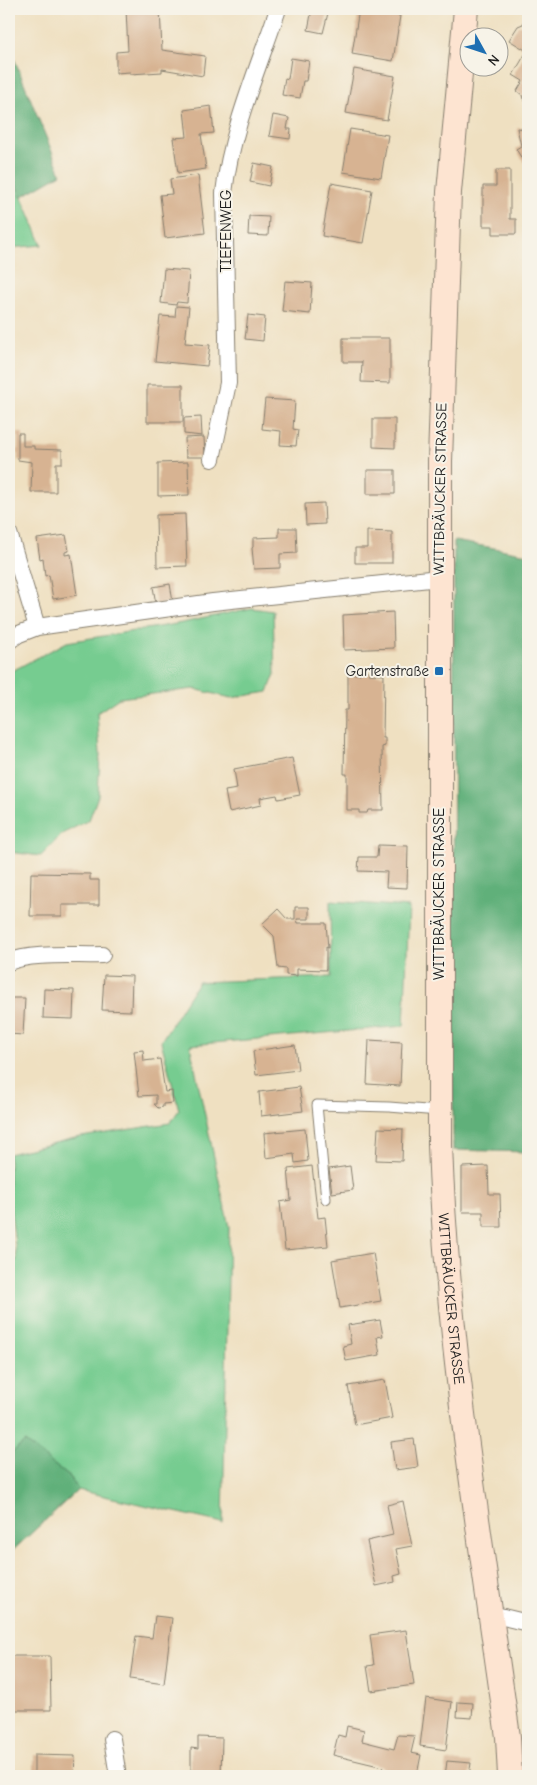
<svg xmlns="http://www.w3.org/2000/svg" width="537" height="1785" font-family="'Comic Neue',sans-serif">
	<rect width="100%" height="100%" fill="#f7f3e8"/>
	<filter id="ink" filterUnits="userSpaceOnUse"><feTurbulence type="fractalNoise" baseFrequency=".02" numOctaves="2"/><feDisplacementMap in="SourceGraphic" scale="10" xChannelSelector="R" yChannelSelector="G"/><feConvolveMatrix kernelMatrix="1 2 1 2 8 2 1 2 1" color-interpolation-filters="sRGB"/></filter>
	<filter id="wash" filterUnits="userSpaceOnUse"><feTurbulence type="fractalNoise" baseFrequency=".0096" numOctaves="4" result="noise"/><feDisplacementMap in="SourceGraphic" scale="20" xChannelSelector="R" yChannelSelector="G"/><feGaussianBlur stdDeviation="1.12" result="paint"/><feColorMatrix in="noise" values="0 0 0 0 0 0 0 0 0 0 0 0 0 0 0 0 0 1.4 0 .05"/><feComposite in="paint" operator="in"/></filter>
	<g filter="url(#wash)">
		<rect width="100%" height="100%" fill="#efe0c1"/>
		<path fill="#76cc90" stroke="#497456" d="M 9,166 L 42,245 L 9,248 Z
			M 252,608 L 273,611 L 275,674 L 268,692 L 231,698 L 194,689 L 119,698 L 97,713 L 100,753 L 98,796 L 89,820 L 62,834 L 41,856 L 9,852 L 9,674 L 12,671 L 67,642 L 182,623 Z
			M 330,901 L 409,907 L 404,1026 L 190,1045 L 229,1227 L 223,1523 L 78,1490 L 71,1478 L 25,1443 L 9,1455 L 9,1262 L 17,1260 L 9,1196 L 9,1154 L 75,1138 L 170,1123 L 179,1110 L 161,1041 L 198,982 L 331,977 Z"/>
		<path fill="#60b07a" stroke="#3e664b" d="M 9,46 L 61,174 L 21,197 L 9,166 Z
			M 454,541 L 528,554 L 528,1152 L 453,1150 Z
			M 25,1442 L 71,1478 L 78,1490 L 9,1554 L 9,1455 Z"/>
		<g id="blocks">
			<path fill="#d7b392" d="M 126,9 L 160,9 L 162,50 L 205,56 L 203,76 L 162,69 L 162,72 L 130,74 L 130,72 L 116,73 L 116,52 L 128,51 Z
				M 312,9 L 329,9 L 323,33 L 308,30 Z
				M 359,9 L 400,16 L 393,61 L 352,54 Z
				M 525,15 L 528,15 L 528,103 L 523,99 L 522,95 L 517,91 L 523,81 L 513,75 L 527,51 L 509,40 L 518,26 L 523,24 Z
				M 291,58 L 309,61 L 306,81 L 303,81 L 300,98 L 282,95 L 285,78 L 288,79 Z
				M 354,69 L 395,76 L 387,120 L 346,113 Z
				M 211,106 L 214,133 L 201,134 L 206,169 L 178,173 L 173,138 L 187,137 L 184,110 Z
				M 273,115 L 289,118 L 287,129 L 291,129 L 290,139 L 269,136 Z
				M 517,128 L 528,129 L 528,165 L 524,162 L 516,149 L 521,146 Z
				M 350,129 L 388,135 L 381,178 L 343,172 Z
				M 254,163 L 273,167 L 269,186 L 250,182 Z
				M 496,170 L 510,170 L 510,219 L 516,219 L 516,234 L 493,234 L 493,226 L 483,226 L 483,186 L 496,186 Z
				M 198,175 L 205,233 L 165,238 L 160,195 L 172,194 L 170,179 Z
				M 331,183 L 372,190 L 363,243 L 322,236 Z
				M 249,216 L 269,217 L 268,236 L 248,235 Z
				M 164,269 L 189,271 L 187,303 L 177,302 L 176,305 L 161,303 Z
				M 285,281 L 312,283 L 310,314 L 282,311 Z
				M 176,306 L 189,307 L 185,343 L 210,345 L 207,366 L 155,361 L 160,316 L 175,317 Z
				M 248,315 L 265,317 L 263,341 L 245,339 Z
				M 343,338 L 390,338 L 390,383 L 361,382 L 362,362 L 343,362 Z
				M 147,385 L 183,385 L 183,422 L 147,422 Z
				M 265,399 L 295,401 L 293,429 L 298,430 L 296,446 L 280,445 L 281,431 L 262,429 Z
				M 201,417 L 202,436 L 184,434 L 184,418 Z
				M 373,419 L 395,419 L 395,448 L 373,447 Z
				M 18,433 L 23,433 L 23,446 L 34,446 L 34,449 L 62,450 L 62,463 L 56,463 L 56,492 L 31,492 L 32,462 L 18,460 Z
				M 204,437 L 205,457 L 186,457 L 185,438 Z
				M 188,462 L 189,495 L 158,496 L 158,463 Z
				M 367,470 L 395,470 L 395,494 L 367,494 Z
				M 324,503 L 325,524 L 306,525 L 305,504 Z
				M 185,514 L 187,566 L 157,567 L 156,515 Z
				M 279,528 L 296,528 L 297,553 L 280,554 L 280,568 L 254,569 L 252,548 L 253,547 L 253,538 L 279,537 Z
				M 367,531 L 392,532 L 392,563 L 355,563 L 355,548 L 367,548 Z
				M 66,535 L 69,551 L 65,552 L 65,555 L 71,554 L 77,595 L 53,599 L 49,575 L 45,576 L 43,558 L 40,559 L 37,539 Z
				M 170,584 L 173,602 L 156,604 L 153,587 Z
				M 393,612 L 394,648 L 344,650 L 343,615 Z
				M 360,671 L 369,671 L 369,674 L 384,675 L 383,738 L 385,738 L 385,746 L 382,747 L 383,810 L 368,810 L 367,813 L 359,813 L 359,810 L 347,810 L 347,774 L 344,774 L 345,710 L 348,710 L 348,674 L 360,674 Z
				M 292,758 L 300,795 L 278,799 L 277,795 L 260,798 L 261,805 L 229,812 L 225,791 L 237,789 L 234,769 Z
				M 378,845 L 408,846 L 407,888 L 386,887 L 387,872 L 358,871 L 359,857 L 377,857 Z
				M 31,873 L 90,874 L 90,880 L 99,880 L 99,905 L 62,905 L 62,916 L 30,916 Z
				M 295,907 L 309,907 L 309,919 L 297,919 L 298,923 L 326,923 L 328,948 L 326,947 L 326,970 L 297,969 L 297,976 L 286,975 L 286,969 L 278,968 L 274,936 L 262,924 L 278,909 L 287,919 L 295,919 Z
				M 104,975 L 132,976 L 131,1011 L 102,1010 Z
				M 44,989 L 74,990 L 73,1019 L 43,1018 Z
				M 9,998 L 25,998 L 23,1035 L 9,1034 Z
				M 369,1040 L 402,1042 L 400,1086 L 367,1084 Z
				M 295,1045 L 298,1070 L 256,1075 L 253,1051 Z
				M 143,1050 L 144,1061 L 160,1059 L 165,1092 L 172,1091 L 173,1103 L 163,1104 L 163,1107 L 158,1108 L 154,1104 L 156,1104 L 156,1095 L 139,1096 L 134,1051 Z
				M 299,1087 L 303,1111 L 261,1116 L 259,1092 Z
				M 378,1128 L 403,1129 L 402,1161 L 376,1160 Z
				M 305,1129 L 308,1161 L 295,1163 L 294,1154 L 266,1158 L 264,1133 Z
				M 312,1166 L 318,1218 L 325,1217 L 328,1246 L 285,1250 L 280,1202 L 291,1200 L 288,1169 Z
				M 350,1166 L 353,1190 L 332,1193 L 329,1169 Z
				M 488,1166 L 489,1194 L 500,1194 L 501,1227 L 483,1227 L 483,1212 L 462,1212 L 462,1167 Z
				M 373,1253 L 381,1301 L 340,1308 L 332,1260 Z
				M 380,1320 L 383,1336 L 377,1337 L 380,1355 L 346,1361 L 343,1346 L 351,1344 L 348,1325 Z
				M 385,1380 L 392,1418 L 355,1425 L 348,1386 Z
				M 414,1439 L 418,1467 L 395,1470 L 391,1442 Z
				M 403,1501 L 412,1546 L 396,1549 L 401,1574 L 394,1576 L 395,1582 L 376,1586 L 367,1541 L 393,1535 L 387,1505 Z
				M 155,1616 L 172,1618 L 164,1684 L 130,1679 L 136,1636 L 152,1638 Z
				M 406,1630 L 414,1685 L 371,1691 L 367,1666 L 374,1665 L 370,1635 Z
				M 9,1656 L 50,1656 L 51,1710 L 9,1710 Z
				M 426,1698 L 452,1702 L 446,1750 L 420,1746 Z
				M 458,1702 L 473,1703 L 472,1718 L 457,1717 Z
				M 347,1726 L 364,1730 L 362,1741 L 394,1749 L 398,1735 L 415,1736 L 411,1753 L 421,1755 L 417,1775 L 408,1773 L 407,1776 L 381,1776 L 383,1767 L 333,1755 L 338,1735 L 345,1737 Z
				M 198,1737 L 222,1738 L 221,1776 L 191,1776 L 191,1748 L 198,1749 Z
				M 34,1755 L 75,1756 L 74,1776 L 34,1776 Z
				M 447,1761 L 471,1763 L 469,1776 L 445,1776 Z"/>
		</g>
	</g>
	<g filter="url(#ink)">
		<use href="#blocks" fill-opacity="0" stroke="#867e6e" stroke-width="1"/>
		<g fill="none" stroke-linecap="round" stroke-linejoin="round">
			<defs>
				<path id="lane" d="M 326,1199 L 317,1105 L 389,1107 L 439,1111"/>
				<path id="street" d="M 212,459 L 228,383 L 224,193 C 231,130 258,69 278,9
					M 9,533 L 37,627
					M 9,641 L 19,634 L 37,627 L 213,602 L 439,578
					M 9,962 C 31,952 76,956 102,955
					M 491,1614 L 528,1623
					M 112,1739 L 118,1776"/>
				<g id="secondary">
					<path id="s1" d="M 466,9 L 449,192 L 440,461 L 440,1145 C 447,1344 481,1540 508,1737 L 510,1776"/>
				</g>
			</defs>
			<use href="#lane" stroke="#867e6e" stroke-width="11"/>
			<use href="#street" stroke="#867e6e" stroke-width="18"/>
			<use href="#secondary" stroke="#867e6e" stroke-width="26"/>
			<use href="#lane" stroke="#fff" stroke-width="9"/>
			<use href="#street" stroke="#fff" stroke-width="16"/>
			<use href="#secondary" stroke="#fde4d1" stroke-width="24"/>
		</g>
	</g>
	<rect fill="#1f6fb2" stroke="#f7f3e8" stroke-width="2" x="434" y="666" width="10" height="10" rx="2.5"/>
	<g text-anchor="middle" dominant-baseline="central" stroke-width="4" stroke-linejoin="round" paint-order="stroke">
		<g font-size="15" fill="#1c1c1c" stroke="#f7f3e8">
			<text transform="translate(226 231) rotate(-90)">TIEFENWEG</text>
			<text transform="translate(440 489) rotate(-89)">WITTBRÄUCKER STRASSE</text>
			<text transform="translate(439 894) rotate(-90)">WITTBRÄUCKER STRASSE</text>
			<text stroke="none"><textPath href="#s1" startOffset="1291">WITTBRÄUCKER STRASSE</textPath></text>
		</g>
		<g font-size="15" fill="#1c1c1c" stroke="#f7f3e8" text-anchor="end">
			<text x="429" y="671">Gartenstraße</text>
		</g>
	</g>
	<rect width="537" height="1785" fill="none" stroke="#f7f3e8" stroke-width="30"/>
	<g transform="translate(484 52) rotate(130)"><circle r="24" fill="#f7f3e8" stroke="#9f9d96"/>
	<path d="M0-4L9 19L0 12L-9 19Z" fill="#1f6fb2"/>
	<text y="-8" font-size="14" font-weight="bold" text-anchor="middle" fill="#1c1c1c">N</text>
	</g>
</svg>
